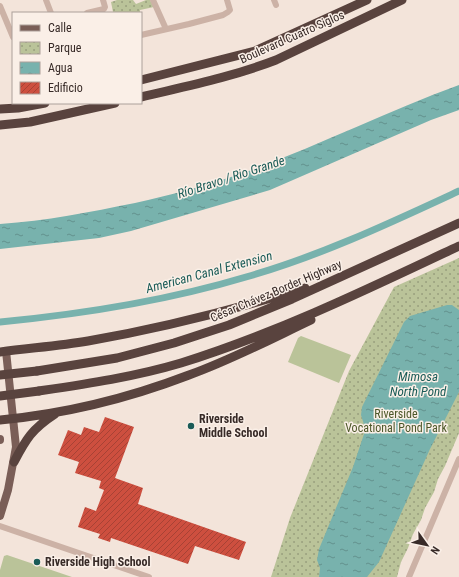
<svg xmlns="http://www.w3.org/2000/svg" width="459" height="577" font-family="'Roboto Condensed',sans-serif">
	<defs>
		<pattern id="park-dots" width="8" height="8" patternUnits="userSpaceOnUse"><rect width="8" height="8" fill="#bac399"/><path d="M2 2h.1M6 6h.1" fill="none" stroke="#989f7d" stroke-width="1.8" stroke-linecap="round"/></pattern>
		<pattern id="water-ripples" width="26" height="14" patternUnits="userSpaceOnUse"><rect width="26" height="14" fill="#78b2ad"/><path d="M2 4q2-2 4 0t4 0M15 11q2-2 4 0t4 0" fill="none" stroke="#63918d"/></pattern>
		<pattern id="building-hatch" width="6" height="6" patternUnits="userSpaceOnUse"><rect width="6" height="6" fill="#cd4f3f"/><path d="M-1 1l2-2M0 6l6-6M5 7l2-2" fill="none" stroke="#a74235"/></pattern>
	</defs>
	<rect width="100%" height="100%" fill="#f3e4da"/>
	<path fill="url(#park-dots)" d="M 117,0 L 133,0 L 136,4 L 146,0 L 150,0 L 154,7 L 140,10 L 140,13 L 109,13 L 113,12 L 111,2 Z
		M 459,258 L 459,433 L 445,466 L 438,479 L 434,492 L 425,508 L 421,520 L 413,534 L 408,548 L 401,562 L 397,577 L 271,577 L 290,518 L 349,371 L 394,287 Z"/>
	<path fill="#bac399" d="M 301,336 L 351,355 L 339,383 L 288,362 L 298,338 Z
		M 7,555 L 72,577 L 0,577 L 0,570 L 4,556 Z"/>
	<path fill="url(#water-ripples)" d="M 459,85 L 459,110 L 431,120 L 270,190 L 131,231 L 99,238 L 0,249 L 0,224 C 46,221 90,212 135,203 C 170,195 206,186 240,174 C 314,148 385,112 459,85 Z
		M 447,305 L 452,305 L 459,310 L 459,392 L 430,449 L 379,562 L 367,577 L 319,577 L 320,568 L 317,560 L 319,549 L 353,467 L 364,434 L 365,428 L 361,415 L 362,407 L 404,322 L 410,316 Z"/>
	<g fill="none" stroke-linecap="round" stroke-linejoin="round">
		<path stroke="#78b2ad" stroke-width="7" d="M 0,322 C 83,314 166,301 246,277 C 320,256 390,223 459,191"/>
	</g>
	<path fill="url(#building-hatch)" d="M 105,417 L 134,427 L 115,478 L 143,488 L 138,504 L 246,542 L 239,560 L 195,546 L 188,564 L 111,538 L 110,542 L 98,538 L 100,534 L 78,527 L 85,507 L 96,511 L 104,490 L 99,488 L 101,481 L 75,473 L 79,462 L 58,455 L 68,430 L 81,435 L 84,427 L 99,432 Z"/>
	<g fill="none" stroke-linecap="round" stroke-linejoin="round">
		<path stroke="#ccb2a6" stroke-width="6" d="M 46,0 L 51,13
			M 153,0 L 166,29
			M 274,0 L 276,5
			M 0,6 L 13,37
			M 87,13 L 104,9 L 105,7 L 103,0
			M 141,35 L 189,24 L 223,15 L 228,12 L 230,10 L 227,0
			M 0,526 L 149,577
			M 409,577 L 459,459"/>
		<path stroke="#7a5e57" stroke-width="8" d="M 0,439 L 0,440
			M 0,516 L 8,490 L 16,447 L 6,351"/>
		<path stroke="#59433e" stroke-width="9" d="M 141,80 L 255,51 L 367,0
			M 141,97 C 187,86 232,77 276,60 L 402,0
			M 0,109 L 18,108 L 45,103
			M 0,125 L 30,122 L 115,103
			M 0,352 C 29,348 59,346 88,341 C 162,328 233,310 305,288
			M 37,371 L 117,358 L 174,343 L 229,325 L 292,299 L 459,223
			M 39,391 C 86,384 134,377 181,363 C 277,333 368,289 459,246
			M 0,420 C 64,414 129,398 189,375 C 231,360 271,339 311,320
			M 14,462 C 26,439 32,429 55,414"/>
		<path stroke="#59433e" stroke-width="9" d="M 0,375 L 37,371
			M 0,396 L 39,391"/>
	</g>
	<g fill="#1a5b57" stroke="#faefe7" stroke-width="1.5">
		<circle cx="191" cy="426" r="4"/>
		<circle cx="37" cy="562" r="4"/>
	</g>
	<g text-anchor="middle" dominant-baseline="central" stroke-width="3" stroke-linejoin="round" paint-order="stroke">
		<g font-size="12" fill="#372a27" stroke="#faefe7">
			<text transform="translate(292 37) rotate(-24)">Boulevard Cuatro Siglos</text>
			<text transform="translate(276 291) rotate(-23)">César Chávez Border Highway</text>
		</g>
		<g font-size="12" fill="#4c5729" stroke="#faefe7">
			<text x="396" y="414">Riverside<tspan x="396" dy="14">Vocational Pond Park</tspan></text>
		</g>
		<g font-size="12" font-weight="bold" fill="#372a27" stroke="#faefe7" text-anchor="start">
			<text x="199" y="419">Riverside<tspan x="199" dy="14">Middle School</tspan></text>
			<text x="45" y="562">Riverside High School</text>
		</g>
		<g font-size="13" font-style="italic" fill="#1a5b57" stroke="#faefe7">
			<text transform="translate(231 177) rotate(-18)">Río Bravo / Rio Grande</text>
			<text transform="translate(209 272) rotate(-15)">American Canal Extension</text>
			<text x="418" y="376">Mimosa<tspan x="418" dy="15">North Pond</tspan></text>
		</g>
	</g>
	<rect x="12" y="12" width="130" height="92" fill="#faefe7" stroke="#aca09a"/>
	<rect x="20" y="25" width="20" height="6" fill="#7a5e57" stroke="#aca09a"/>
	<text x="48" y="32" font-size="12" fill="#372a27">Calle</text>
	<rect x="20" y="42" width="20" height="12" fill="url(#park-dots)" stroke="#aca09a"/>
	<text x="48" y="52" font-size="12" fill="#372a27">Parque</text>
	<rect x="20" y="62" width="20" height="12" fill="url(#water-ripples)" stroke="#aca09a"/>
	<text x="48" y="72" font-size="12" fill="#372a27">Agua</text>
	<rect x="20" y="82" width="20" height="12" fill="url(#building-hatch)" stroke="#aca09a"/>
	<text x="48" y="92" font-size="12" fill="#372a27">Edificio</text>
	<g transform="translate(427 545) rotate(123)" stroke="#faefe7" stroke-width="3" paint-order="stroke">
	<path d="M0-3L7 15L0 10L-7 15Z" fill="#372a27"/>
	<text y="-6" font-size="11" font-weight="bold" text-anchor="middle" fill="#372a27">N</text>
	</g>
</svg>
